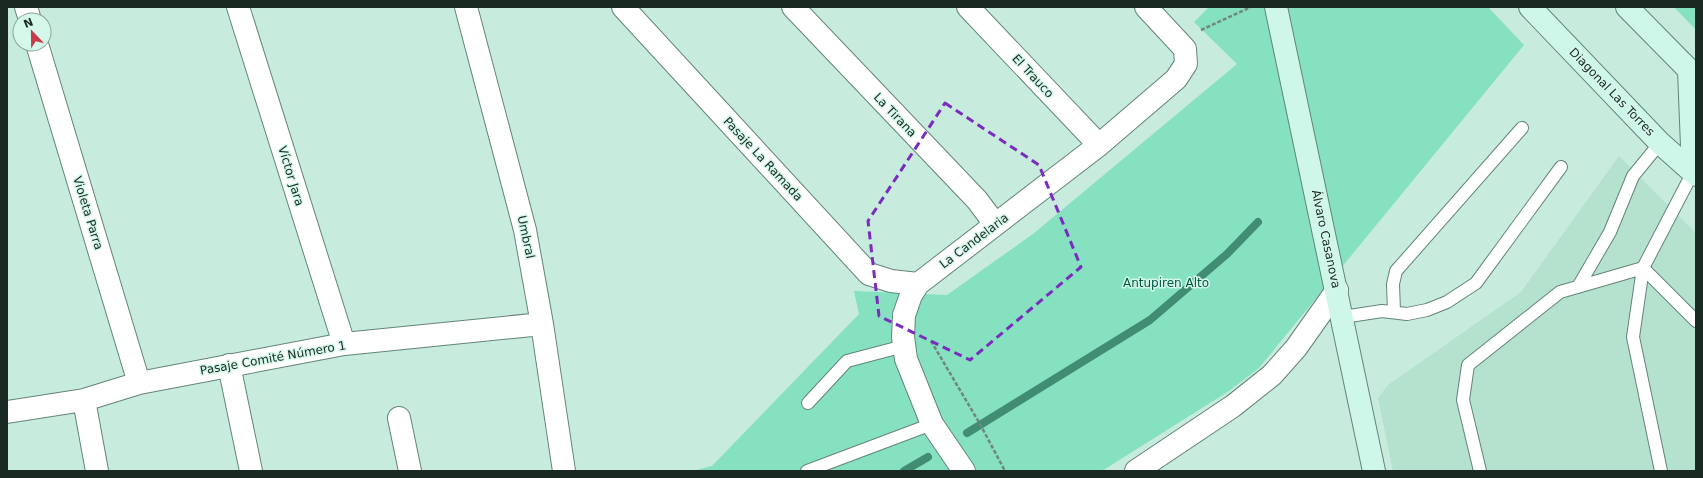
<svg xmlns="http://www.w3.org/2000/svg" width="1703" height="478" font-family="'DejaVu Sans',sans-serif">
	<rect width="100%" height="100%" fill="#c7ebdc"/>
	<path fill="#b5e1cf" d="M 1619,156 L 1696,233 L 1696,471 L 1393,471 L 1378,398 L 1388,385 L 1521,292 Z"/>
	<path fill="#86e1c1" d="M 1209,7 L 1488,7 L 1524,45 L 1259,368 L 1229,391 L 1102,471 L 692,471 L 712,466 L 859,314 L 854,291 L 947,295 L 1033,234 L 1237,64 L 1194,22 Z
		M 1674,7 L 1696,7 L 1696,30 Z"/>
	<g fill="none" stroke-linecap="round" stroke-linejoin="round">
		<path stroke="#418d74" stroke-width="8" d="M 967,433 L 1150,320 L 1227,254 L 1258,222
			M 904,471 L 928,457"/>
		<defs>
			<path id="lane" d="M 1578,287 L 1610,232 L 1633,176 L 1660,143
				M 1394,312 L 1393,284 L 1396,271 L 1522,128
				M 1343,317 L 1382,311 L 1407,314 L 1427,310 L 1447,302 L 1476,283 L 1561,167
				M 808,403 L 847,361 L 904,346
				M 807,471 L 932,424
				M 1480,471 L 1463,400 L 1468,365 L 1560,292 L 1643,268 L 1696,321
				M 1661,471 L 1633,337 L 1643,268 L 1693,172"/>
			<path id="street" d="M 26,7 L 30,20
				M 238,7 L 344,344
				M 466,7 L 525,230 L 542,324 L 564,471
				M 623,7 L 869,274 L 891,281 L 918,284
				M 793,7 L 977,200 L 995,224
				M 968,7 L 1099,145
				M 37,44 L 139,383
				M 229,365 L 251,471
				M 84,400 L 97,471
				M 7,412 L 84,400 L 139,383 L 344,344 L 542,324
				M 399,418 L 410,471
				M 964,471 L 932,424 L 906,359 L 903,337 L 904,315 L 911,295 L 918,284 L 1099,145 L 1176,79 L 1186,64 L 1185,49 L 1146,7
				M 1136,471 L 1233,406 L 1272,375 L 1296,348 L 1337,290"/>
			<path id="secondary" d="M 1276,7 L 1374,471
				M 1530,7 L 1660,143 L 1696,175
				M 1627,7 L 1696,77
				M 1689,70 L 1693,172"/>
		</defs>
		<use href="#lane" stroke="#638578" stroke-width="14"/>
		<use href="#street" stroke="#638578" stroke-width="24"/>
		<use href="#secondary" stroke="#638578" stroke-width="24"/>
		<path stroke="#6f877d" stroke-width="2.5" stroke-dasharray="4 2" stroke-linecap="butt" d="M 1201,30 L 1251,7
			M 931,341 L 980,424 L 1005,471"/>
		<use href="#lane" stroke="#fff" stroke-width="12"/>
		<use href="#street" stroke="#fff" stroke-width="22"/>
		<use href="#secondary" stroke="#cef7ea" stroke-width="22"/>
	</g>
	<path fill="none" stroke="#7b2cbf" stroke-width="3" stroke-dasharray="8 5" stroke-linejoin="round" d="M 945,103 L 1039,165 L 1081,267 L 970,360 L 879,316 L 868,221 Z"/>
	<g text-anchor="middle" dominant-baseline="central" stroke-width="3" stroke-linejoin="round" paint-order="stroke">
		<g font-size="12" fill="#1b2923" stroke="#d4f8ea">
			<text transform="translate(1033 76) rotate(47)">El Trauco</text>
			<text transform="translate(1612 92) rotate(46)">Diagonal Las Torres</text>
			<text transform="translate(895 115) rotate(46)">La Tirana</text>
			<text transform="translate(763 159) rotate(47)">Pasaje La Ramada</text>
			<text transform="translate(291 176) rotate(73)">Víctor Jara</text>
			<text transform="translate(88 213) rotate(73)">Violeta Parra</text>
			<text transform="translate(526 237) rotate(78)">Umbral</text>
			<text transform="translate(1326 239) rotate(78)">Álvaro Casanova</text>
			<text transform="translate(974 241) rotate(-37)">La Candelaria</text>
			<text transform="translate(273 358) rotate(-10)">Pasaje Comité Número 1</text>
		</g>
		<g font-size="12" fill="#005a44" stroke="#d4f8ea">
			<text x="1166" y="283">Antupiren Alto</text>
		</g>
	</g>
	<rect width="1703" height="478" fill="none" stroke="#1b2923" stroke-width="16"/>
	<g transform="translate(32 32) rotate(338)"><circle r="19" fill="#d4f8ea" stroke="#8aa59a"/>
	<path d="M0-3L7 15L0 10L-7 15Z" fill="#c93949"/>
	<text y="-6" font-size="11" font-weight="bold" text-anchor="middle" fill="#1b2923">N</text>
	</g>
</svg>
